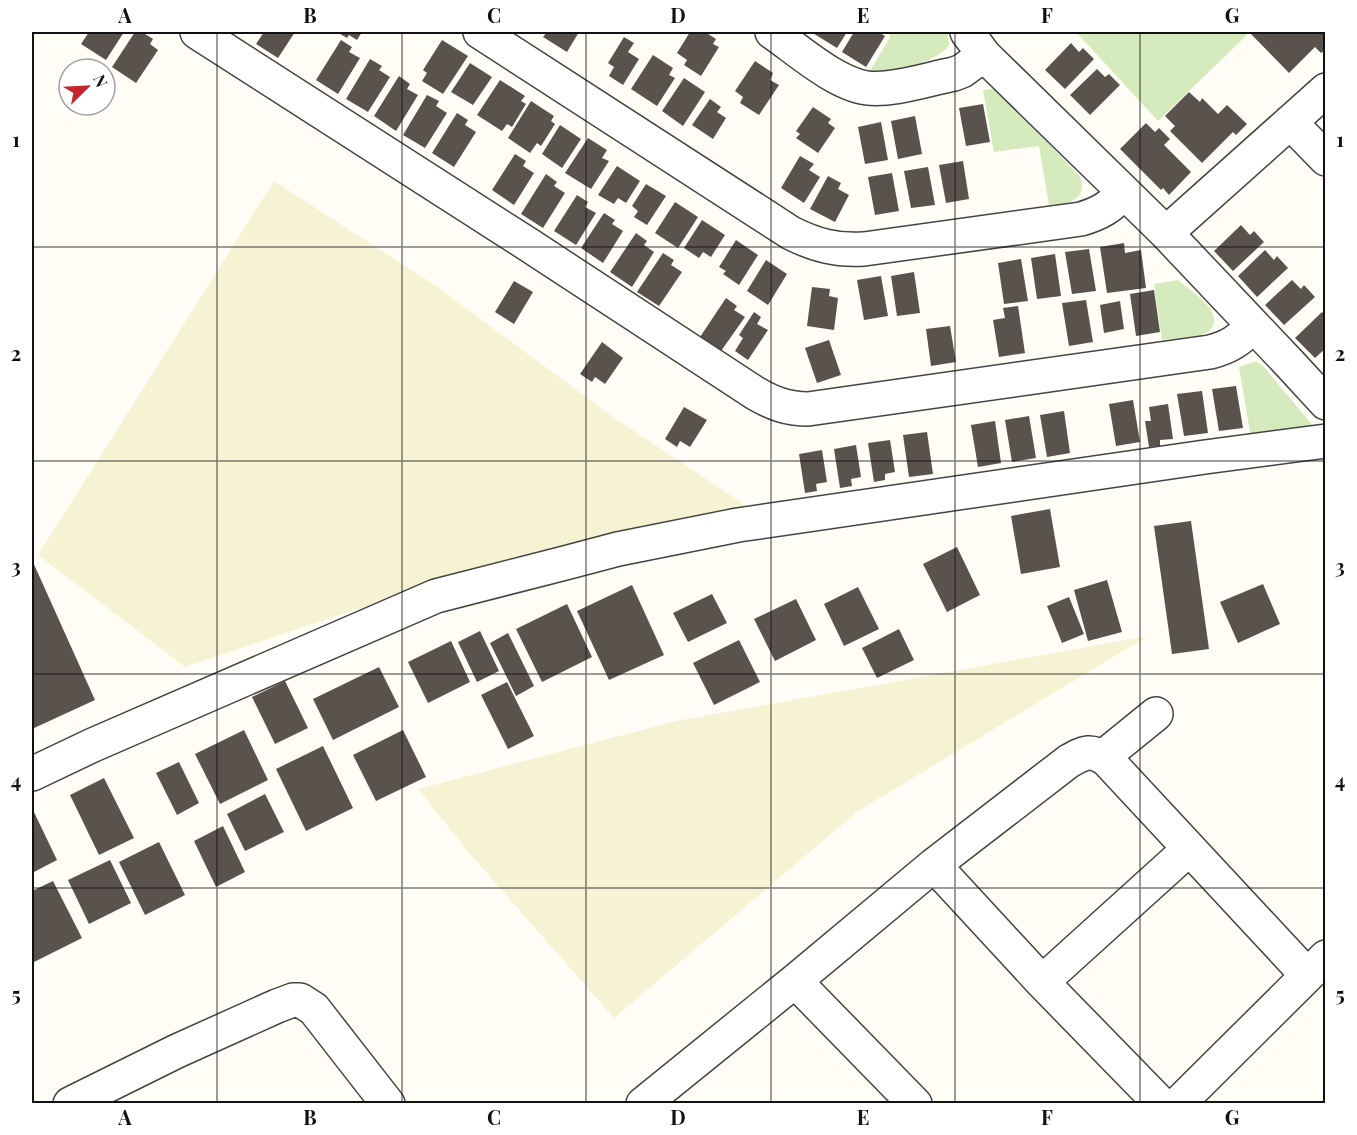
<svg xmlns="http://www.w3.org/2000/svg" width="1357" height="1135" font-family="'Playfair Display',serif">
	<rect width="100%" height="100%" fill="#fffdf5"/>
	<path fill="#f6f3d4" d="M 274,181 L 436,286 L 616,419 L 750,508 L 423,587 L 185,667 L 38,555 Z
		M 1148,636 L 858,811 L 614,1018 L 471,855 L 418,789 L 676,721 Z"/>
	<path fill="#d5ebbd" d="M 890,32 L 948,32 L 949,46 C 932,65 892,72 868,74 L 889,39 Z
		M 1076,32 L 1250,32 L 1158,121 Z
		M 992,89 L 999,92 L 1005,98 L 1077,173 C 1081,178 1082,181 1082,187 C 1080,204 1062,203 1049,205 L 1039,146 L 994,152 L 983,90 Z
		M 1178,280 C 1189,290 1217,306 1214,323 C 1213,329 1207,333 1201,335 C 1189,338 1175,338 1162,340 L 1154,284 Z
		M 1253,362 L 1257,362 L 1263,366 L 1315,428 L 1251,438 L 1239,367 Z"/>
	<path fill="#5a524d" d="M 89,32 L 124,32 L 106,60 L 81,44 Z
		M 135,32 L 142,32 L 153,39 L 150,44 L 158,50 L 136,83 L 112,67 Z
		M 264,32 L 295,32 L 278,58 L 256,44 Z
		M 337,32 L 362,32 L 357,40 L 349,35 L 347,38 Z
		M 547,32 L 579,32 L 567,52 L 543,37 Z
		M 690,32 L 705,32 L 716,39 L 713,44 L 719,47 L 701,76 L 684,65 L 687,60 L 677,53 Z
		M 811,32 L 847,32 L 837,48 Z
		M 854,32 L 878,32 L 885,36 L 866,67 L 842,52 Z
		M 1253,32 L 1326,32 L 1326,49 L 1321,53 L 1315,47 L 1289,73 L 1251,34 Z
		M 624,37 L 634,43 L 628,52 L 639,59 L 623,85 L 609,76 L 614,67 L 608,63 Z
		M 341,40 L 352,47 L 349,52 L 360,58 L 338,94 L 316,80 Z
		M 442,40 L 468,56 L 443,94 L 422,81 L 427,73 L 423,70 Z
		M 1071,43 L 1079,52 L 1083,48 L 1094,59 L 1065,89 L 1045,70 Z
		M 653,55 L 673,68 L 669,75 L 675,78 L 657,106 L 631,89 Z
		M 370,59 L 382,66 L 379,70 L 390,77 L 368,112 L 346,99 Z
		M 755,61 L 773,73 L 770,80 L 779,85 L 759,115 L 740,103 L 743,97 L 735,91 Z
		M 470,63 L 492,77 L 473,105 L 451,92 Z
		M 1097,69 L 1105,77 L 1109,74 L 1120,85 L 1090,115 L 1070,95 Z
		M 399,76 L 410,84 L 407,89 L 418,95 L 396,131 L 374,116 Z
		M 684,78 L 705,92 L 683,126 L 662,111 Z
		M 500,80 L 525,96 L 521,101 L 526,104 L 512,127 L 507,124 L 502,131 L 477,115 Z
		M 1189,92 L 1200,102 L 1202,98 L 1218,114 L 1227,105 L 1247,124 L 1236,135 L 1233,132 L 1202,163 L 1170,131 L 1175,126 L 1165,116 Z
		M 427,95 L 439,101 L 436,106 L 447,113 L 425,148 L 403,135 Z
		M 710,99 L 721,107 L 717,112 L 726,118 L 713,139 L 692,125 Z
		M 531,101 L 554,116 L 551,121 L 555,124 L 541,146 L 537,143 L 530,153 L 508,138 Z
		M 983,104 L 990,142 L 966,146 L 959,108 Z
		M 813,107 L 831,119 L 828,123 L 835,128 L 818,153 L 796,138 L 800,134 L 796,131 Z
		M 457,113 L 468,120 L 465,125 L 476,132 L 454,167 L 432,153 Z
		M 915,116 L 922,154 L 898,159 L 891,121 Z
		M 881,122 L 888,160 L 865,164 L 858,127 Z
		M 1146,123 L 1155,132 L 1159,128 L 1170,139 L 1164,145 L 1191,172 L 1169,195 L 1163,188 L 1161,190 L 1120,149 Z
		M 560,125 L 581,139 L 562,168 L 542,154 Z
		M 588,138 L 607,150 L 602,158 L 609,161 L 591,189 L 565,173 Z
		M 515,154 L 526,161 L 523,166 L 534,173 L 514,205 L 492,190 Z
		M 800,156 L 814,164 L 809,170 L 820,177 L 804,203 L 781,188 Z
		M 963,161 L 969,199 L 946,203 L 939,165 Z
		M 617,166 L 640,181 L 626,203 L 618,198 L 614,204 L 598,195 Z
		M 928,167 L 935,205 L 911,208 L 904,171 Z
		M 892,173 L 899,211 L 875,215 L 868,177 Z
		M 546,174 L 557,182 L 554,186 L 565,193 L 543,228 L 521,214 Z
		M 828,176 L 841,183 L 838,189 L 849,195 L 835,222 L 810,209 Z
		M 646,184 L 666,196 L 647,225 L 634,217 L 638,211 L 632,206 Z
		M 577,195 L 588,202 L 585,207 L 596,213 L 576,245 L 554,231 Z
		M 675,202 L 698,217 L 678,248 L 655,233 Z
		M 604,213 L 615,220 L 612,224 L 623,231 L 603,263 L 581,248 Z
		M 702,220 L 725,235 L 711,257 L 703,252 L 699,258 L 684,248 Z
		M 1241,225 L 1250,235 L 1254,231 L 1264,242 L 1233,271 L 1214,251 Z
		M 636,233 L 647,241 L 644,245 L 654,252 L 632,287 L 610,272 Z
		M 736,240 L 758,255 L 739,285 L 723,274 L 726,271 L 719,267 Z
		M 1124,243 L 1125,253 L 1141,250 L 1146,288 L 1107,293 L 1100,247 Z
		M 1089,249 L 1096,291 L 1072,294 L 1065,252 Z
		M 1265,250 L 1274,260 L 1277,256 L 1288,268 L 1257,297 L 1238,276 Z
		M 663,253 L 674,260 L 671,265 L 682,272 L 659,306 L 637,292 Z
		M 1055,254 L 1061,296 L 1037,299 L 1031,258 Z
		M 1021,259 L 1028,301 L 1004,304 L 998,263 Z
		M 766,260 L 787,274 L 768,305 L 747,291 Z
		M 914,272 L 920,313 L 897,316 L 891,276 Z
		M 881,276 L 888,316 L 864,320 L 857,280 Z
		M 1292,280 L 1301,289 L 1304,285 L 1315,297 L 1284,325 L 1265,305 Z
		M 514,281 L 533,292 L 514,324 L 495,312 Z
		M 812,287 L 830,289 L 829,296 L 838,298 L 834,330 L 807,326 Z
		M 1154,290 L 1160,332 L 1136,336 L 1130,294 Z
		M 726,298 L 737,306 L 734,310 L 745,317 L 721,351 L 700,337 Z
		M 1086,300 L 1093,342 L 1069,346 L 1062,303 Z
		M 1120,301 L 1124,329 L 1104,333 L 1100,305 Z
		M 1018,306 L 1025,353 L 999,357 L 993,320 L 1005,318 L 1003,308 Z
		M 754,312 L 761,317 L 757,324 L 768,330 L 748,360 L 735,351 L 743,338 L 739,335 Z
		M 1322,312 L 1326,316 L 1326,348 L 1315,358 L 1295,338 Z
		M 950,326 L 956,362 L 931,366 L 926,329 Z
		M 829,340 L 841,375 L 817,383 L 805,348 Z
		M 602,342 L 623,358 L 605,384 L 595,377 L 592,382 L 580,374 Z
		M 1236,386 L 1243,428 L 1219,431 L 1212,389 Z
		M 1202,391 L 1208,433 L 1184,436 L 1177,394 Z
		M 1133,400 L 1140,442 L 1116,446 L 1109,404 Z
		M 1168,404 L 1173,439 L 1160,440 L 1160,446 L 1149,447 L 1145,421 L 1151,421 L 1149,407 Z
		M 684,407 L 707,420 L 690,447 L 680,441 L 677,447 L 665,439 Z
		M 1064,411 L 1070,453 L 1047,457 L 1040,415 Z
		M 1029,416 L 1036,458 L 1012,462 L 1005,420 Z
		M 995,421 L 1001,463 L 978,467 L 971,425 Z
		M 927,432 L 933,474 L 909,477 L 903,435 Z
		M 890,440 L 895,472 L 885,474 L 885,480 L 874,482 L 868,443 Z
		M 856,445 L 861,477 L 851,479 L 852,486 L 840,488 L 834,449 Z
		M 822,450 L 827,482 L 816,484 L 817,491 L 805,493 L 799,454 Z
		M 1050,509 L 1060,567 L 1021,574 L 1011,516 Z
		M 1191,521 L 1209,649 L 1172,654 L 1154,526 Z
		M 957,547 L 980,595 L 947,612 L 923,564 Z
		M 32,560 L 95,700 L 32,729 Z
		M 1107,580 L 1122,632 L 1088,641 L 1074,590 Z
		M 1263,584 L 1280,624 L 1238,643 L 1220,602 Z
		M 632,585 L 664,655 L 609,680 L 577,611 Z
		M 858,587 L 879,629 L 844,646 L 824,604 Z
		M 712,594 L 727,623 L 688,642 L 673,613 Z
		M 1069,597 L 1084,634 L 1062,643 L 1047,606 Z
		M 796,599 L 816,640 L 775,661 L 754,619 Z
		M 567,604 L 592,657 L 542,682 L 516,629 Z
		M 899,629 L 914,660 L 877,678 L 862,648 Z
		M 480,631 L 499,671 L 477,682 L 458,642 Z
		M 508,633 L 534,686 L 516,696 L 490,643 Z
		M 739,640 L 760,682 L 714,705 L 693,663 Z
		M 451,641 L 470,682 L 428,703 L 408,662 Z
		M 379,667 L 399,707 L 333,740 L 313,699 Z
		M 285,681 L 308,728 L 275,744 L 252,697 Z
		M 507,682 L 534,736 L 508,749 L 481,695 Z
		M 244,730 L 268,780 L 220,804 L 195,754 Z
		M 403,730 L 426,777 L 376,801 L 353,755 Z
		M 323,746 L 353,808 L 306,831 L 276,769 Z
		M 179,762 L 199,803 L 177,815 L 156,773 Z
		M 104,778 L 134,838 L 99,855 L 70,795 Z
		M 265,794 L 284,832 L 245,851 L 227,814 Z
		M 32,808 L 57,860 L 32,873 Z
		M 223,826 L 245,872 L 216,887 L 194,841 Z
		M 159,842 L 185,895 L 145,915 L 119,862 Z
		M 110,860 L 131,903 L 89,924 L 68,880 Z
		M 53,881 L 82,938 L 32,963 L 32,891 Z"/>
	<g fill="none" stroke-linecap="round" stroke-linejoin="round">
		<defs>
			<path id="minor" d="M 197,32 L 529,245 L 755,393 C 772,403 787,409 808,409 L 1210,352 C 1230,347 1239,340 1253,326
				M 480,32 L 791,233 C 815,245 837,251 864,249 L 1081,219 C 1098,214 1112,207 1123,192
				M 772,32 C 798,50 836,84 867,88 C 893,91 928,79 954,74 L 962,71 L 984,55
				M 967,32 L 984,55 L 1166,233 L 1291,365 L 1326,403
				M 1290,122 L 1326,159
				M 1166,233 L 1326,90
				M 1103,757 L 1156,714
				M 32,774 L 93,745 L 436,596 L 565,563 L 618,549 L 738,525 L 1205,457 L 1326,441
				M 934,865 L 1042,982 L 1161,1104
				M 795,981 L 915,1104
				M 1042,982 L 1189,849
				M 70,1104 L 177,1051 L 277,1006 L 293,1000 L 300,1000 L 314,1009 L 388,1104
				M 643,1104 L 795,981 L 934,865 L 1069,761 C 1085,752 1091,749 1107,760 L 1307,975
				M 1178,1104 L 1326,957"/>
		</defs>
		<use href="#minor" stroke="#444" stroke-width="36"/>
		<use href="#minor" stroke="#fff" stroke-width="33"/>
	</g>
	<path fill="none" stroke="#111" stroke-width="1.5" stroke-opacity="0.55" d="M 217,32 L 217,1104M 402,32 L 402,1104M 586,32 L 586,1104M 771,32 L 771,1104M 955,32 L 955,1104M 1140,32 L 1140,1104M 32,247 L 1326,247M 32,461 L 1326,461M 32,674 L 1326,674M 32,888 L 1326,888"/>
	<rect width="1357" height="1135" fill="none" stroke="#ffffff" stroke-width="66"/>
	<g transform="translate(87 87) rotate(66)"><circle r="28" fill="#ffffff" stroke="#a0a0a0" stroke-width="1.5"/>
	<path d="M0-4.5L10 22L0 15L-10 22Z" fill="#c4262e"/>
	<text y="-9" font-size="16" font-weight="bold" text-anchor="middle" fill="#111111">N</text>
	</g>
	<rect x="33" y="33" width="1291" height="1069" fill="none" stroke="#111" stroke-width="2"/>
	<g font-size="20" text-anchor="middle" font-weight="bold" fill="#111">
		<text x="125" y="23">A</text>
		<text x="310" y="23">B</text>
		<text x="494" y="23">C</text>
		<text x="678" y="23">D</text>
		<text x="863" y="23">E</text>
		<text x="1047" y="23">F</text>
		<text x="1232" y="23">G</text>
		<text x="16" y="147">1</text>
		<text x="1340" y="147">1</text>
		<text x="16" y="361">2</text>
		<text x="1340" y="361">2</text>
		<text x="16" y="574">3</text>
		<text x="1340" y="574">3</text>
		<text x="16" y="788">4</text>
		<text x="1340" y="788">4</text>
		<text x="16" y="1002">5</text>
		<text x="1340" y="1002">5</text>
		<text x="125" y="1125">A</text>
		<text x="310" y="1125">B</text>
		<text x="494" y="1125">C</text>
		<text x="678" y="1125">D</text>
		<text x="863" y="1125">E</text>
		<text x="1047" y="1125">F</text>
		<text x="1232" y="1125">G</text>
	</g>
</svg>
